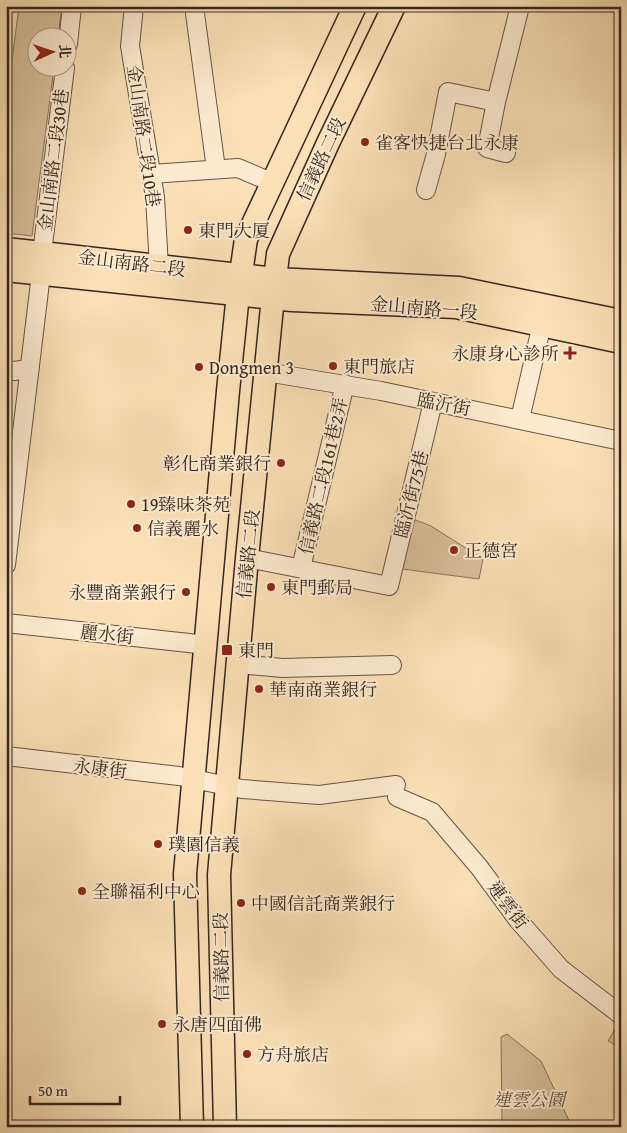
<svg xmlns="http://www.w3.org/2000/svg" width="627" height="1133" font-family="'Gentium Book Plus','Noto Serif TC',serif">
	<rect width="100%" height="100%" fill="#fbe0b7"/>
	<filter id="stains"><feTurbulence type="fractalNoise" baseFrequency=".004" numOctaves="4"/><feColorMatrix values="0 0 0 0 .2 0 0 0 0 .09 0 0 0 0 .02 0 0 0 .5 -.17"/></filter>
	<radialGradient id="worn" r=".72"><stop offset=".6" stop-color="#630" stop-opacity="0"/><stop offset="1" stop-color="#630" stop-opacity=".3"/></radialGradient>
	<path fill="#d9c19d" stroke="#86745e" d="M 19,6 L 62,6 L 58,37 L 38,38 L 38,68 L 54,68 L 32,236 L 6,233 L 6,108 Z
		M 413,519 L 431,526 L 483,559 L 479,579 L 402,569 Z
		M 618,1024 L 621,1026 L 621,1049 L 608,1041 Z
		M 507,1034 L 541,1061 L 572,1127 L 502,1127 L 501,1037 Z"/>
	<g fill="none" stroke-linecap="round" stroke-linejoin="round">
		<defs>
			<path id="minor" d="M 134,6 L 130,46 L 155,197 L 159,267
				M 194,6 L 216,169
				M 68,44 L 72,6
				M 506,153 L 487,148 L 496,102 L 520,6
				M 151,174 L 238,168 L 271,182
				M 426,190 L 436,154 L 448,92 L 496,102
				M 42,253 L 65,68
				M 6,370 L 15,371 L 30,368
				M 266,372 L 381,391 L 621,441
				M 520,419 L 542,324
				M 247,558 L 389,586 L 433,402
				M 6,565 L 41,274
				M 301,568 L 345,384
				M 6,623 L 207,645
				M 238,664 L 283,668 L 392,665
				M 6,756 L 179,776 L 242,789 L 319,795 L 396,785
				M 397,797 L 432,812 L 479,867 L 518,920 L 561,969 L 621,1015"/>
			<path id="major" d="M 6,249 L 275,279 L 459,288 L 621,321
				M 6,270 L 292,300 L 456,307 L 621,342
				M 192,1127 L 185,874 L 228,391 L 238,294 L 246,239 L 355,6
				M 225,1127 L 219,875 L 247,558 L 273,297 L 278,254 L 328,143 L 394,6"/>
		</defs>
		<use href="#minor" stroke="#665545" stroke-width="20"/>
		<use href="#major" stroke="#34271f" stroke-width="25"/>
		<use href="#minor" stroke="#fcebd0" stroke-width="18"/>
		<use href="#major" stroke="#fbe0b7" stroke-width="22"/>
	</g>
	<g fill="#8f2418" stroke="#fcebd0" stroke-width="2">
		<circle cx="365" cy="142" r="5"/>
		<circle cx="188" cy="230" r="5"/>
		<path d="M567.5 345.5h5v5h5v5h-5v5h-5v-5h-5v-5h5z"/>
		<circle cx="333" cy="366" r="5"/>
		<circle cx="199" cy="367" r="5"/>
		<circle cx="281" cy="463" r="5"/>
		<circle cx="131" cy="504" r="5"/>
		<circle cx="137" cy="528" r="5"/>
		<circle cx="454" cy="550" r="5"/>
		<circle cx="271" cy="587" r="5"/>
		<circle cx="186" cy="592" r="5"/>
		<rect x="221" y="644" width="12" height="12" rx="2.5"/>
		<circle cx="259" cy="689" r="5"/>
		<circle cx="158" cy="844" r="5"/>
		<circle cx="82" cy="891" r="5"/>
		<circle cx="241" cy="903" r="5"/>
		<circle cx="162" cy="1024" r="5"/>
		<circle cx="247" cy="1054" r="5"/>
	</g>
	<g text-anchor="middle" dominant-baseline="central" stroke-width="4" stroke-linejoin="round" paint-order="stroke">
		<g font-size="18" fill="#34271f" stroke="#fcebd0">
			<text transform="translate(144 136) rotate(82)">金山南路二段10巷</text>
			<text transform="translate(321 159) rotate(-65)">信義路二段</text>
			<text transform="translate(53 160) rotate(-83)">金山南路二段30巷</text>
			<text transform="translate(132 263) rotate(7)">金山南路二段</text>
			<text transform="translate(424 308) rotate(5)">金山南路一段</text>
			<text transform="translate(444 404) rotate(11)">臨沂街</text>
			<text transform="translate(323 476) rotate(-77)">信義路二段161巷2弄</text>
			<text transform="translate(411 494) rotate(-76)">臨沂街75巷</text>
			<text transform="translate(248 554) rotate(-84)">信義路二段</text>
			<text transform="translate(107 634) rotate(6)">麗水街</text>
			<text transform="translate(100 768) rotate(7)">永康街</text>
			<text transform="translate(508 905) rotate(53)">連雲街</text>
			<text transform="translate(221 957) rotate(-91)">信義路二段</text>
		</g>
		<g font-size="18" fill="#34271f" stroke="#fcebd0" text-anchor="start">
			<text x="375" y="142">雀客快捷台北永康</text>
			<text x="198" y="230">東門大厦</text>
			<text x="559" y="353" text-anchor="end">永康身心診所</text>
			<text x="343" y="366">東門旅店</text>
			<text x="209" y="367">Dongmen 3</text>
			<text x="271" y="463" text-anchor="end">彰化商業銀行</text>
			<text x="141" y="504">19臻味茶苑</text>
			<text x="147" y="528">信義麗水</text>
			<text x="464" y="550">正德宮</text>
			<text x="281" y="587">東門郵局</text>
			<text x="176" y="592" text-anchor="end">永豐商業銀行</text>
			<text x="238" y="650">東門</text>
			<text x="269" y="689">華南商業銀行</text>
			<text x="168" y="844">璞園信義</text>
			<text x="92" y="891">全聯福利中心</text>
			<text x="251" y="903">中國信託商業銀行</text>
			<text x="172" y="1024">永唐四面佛</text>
			<text x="257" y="1054">方舟旅店</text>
		</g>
		<g font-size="18" font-style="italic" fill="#5d4e3e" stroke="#fcebd0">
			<text x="529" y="1099">連雲公園</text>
		</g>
	</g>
	<rect width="627" height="1133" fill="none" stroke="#fbe0b7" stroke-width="25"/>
	<rect x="8" y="8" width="612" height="1118" fill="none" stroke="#34271f" stroke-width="2.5"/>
	<rect x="12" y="12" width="602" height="1108" fill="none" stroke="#34271f"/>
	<g transform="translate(52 52) rotate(87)"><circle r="24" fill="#fcebd0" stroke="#ac9d89"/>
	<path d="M0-4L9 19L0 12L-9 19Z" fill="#8f2418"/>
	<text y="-8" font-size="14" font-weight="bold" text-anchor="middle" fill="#34271f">北</text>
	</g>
	<path d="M30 1096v8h90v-8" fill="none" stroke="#34271f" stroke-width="2.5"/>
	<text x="38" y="1096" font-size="15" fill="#34271f" stroke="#fcebd0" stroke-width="4" paint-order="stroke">50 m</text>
	<rect width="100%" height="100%" filter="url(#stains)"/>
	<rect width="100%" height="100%" fill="url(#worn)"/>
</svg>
